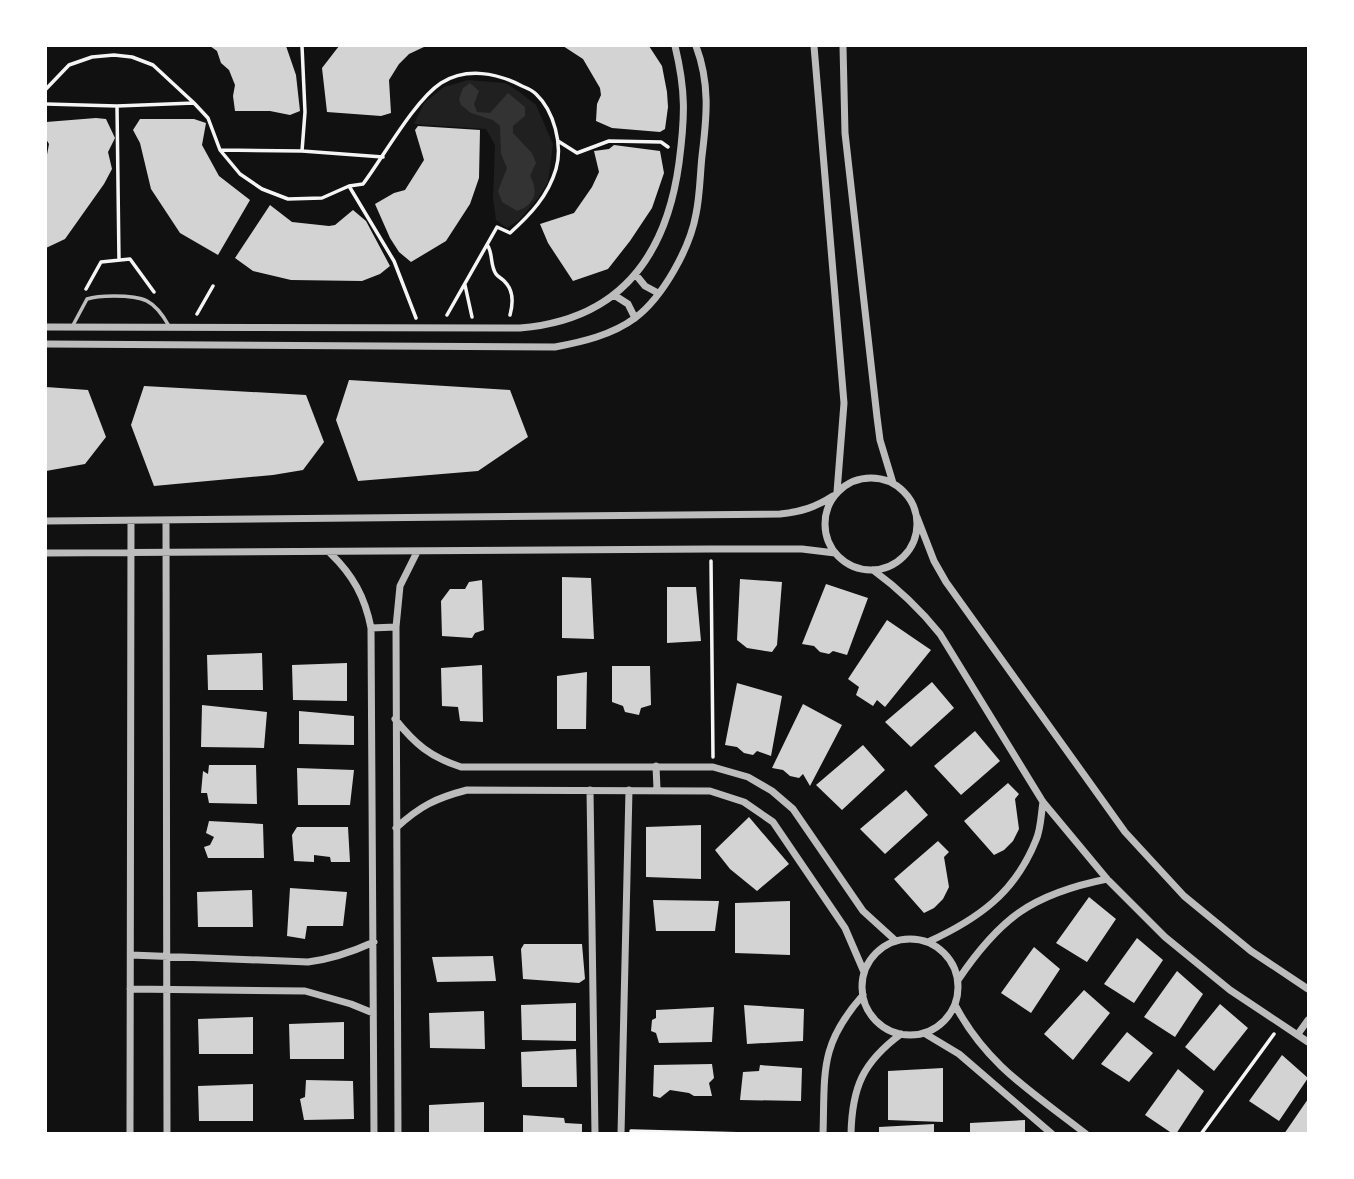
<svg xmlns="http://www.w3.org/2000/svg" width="1354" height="1179" font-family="Helvetica,sans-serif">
	<rect width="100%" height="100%" fill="#111"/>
	<path fill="#202020" d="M 468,80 L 505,83 L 518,91 L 536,105 L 553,144 L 548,182 L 538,198 L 519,220 L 507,228 L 496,220 L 493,198 L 495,145 L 486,129 L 414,124 L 424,103 L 444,87 Z"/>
	<path fill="#333" d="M 470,83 L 479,91 L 474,104 L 477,112 L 490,113 L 508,93 L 525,107 L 525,116 L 513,126 L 513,133 L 532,153 L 536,163 L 530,176 C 539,191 535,205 517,211 L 502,202 L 498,191 L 507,168 L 501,154 L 500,126 L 493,120 L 471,113 L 461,105 L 459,99 L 463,88 Z"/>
	<path fill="#d3d3d3" d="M 210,46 L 286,46 L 296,75 L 300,111 L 290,115 L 270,111 L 235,111 L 233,96 L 235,85 L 229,70 L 221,63 L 217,51 Z
		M 339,46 L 426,46 L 409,54 L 399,64 L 389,80 L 391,113 L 381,116 L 327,112 L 322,68 Z
		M 563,46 L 649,46 L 662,66 L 667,92 L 668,107 L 665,129 L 660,132 L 612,128 L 596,121 L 597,104 L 601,95 L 600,88 L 583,59 Z
		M 96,118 L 106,119 L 115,138 L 108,152 L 112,169 L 104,184 L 65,239 L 46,248 L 46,160 L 49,144 L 46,139 L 46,122 Z
		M 140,119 L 194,119 L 206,123 L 202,145 L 219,176 L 250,200 L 218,255 L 180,233 L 151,189 L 140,143 L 133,130 Z
		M 418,126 L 480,130 L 479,178 L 470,204 L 446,241 L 411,262 L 399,252 L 390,238 L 375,204 L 394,193 L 405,190 L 424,160 L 415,130 Z
		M 614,145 L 660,151 L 664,173 L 652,208 L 630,241 L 608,269 L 573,281 L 548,243 L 540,224 L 574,213 L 592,187 L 599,172 L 594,151 L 609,149 Z
		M 270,205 L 292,222 L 329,226 L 335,225 L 353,210 L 366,221 L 390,266 L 380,274 L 362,281 L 291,280 L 253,271 L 235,258 Z
		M 349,380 L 510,390 L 528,437 L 478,471 L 358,481 L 336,420 Z
		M 144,386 L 306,395 L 324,442 L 303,470 L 273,475 L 154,486 L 131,425 Z
		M 46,387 L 88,390 L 106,437 L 85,464 L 46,471 Z
		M 562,577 L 591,578 L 594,639 L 562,638 Z
		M 740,579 L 782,582 L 777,645 L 772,652 L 747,648 L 737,640 Z
		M 482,580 L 484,630 L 475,633 L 472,638 L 442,636 L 441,601 L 450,589 L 465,589 L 469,582 Z
		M 826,584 L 868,598 L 847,655 L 833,651 L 829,654 L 820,652 L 814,646 L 802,644 Z
		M 667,587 L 696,587 L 701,641 L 667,643 Z
		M 887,620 L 931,650 L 885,707 L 877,700 L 873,706 L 856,695 L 859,687 L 848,679 Z
		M 262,653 L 263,690 L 208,690 L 207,655 Z
		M 347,663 L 347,701 L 293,700 L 292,665 Z
		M 482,665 L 483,722 L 460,721 L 458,707 L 442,706 L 441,668 Z
		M 612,666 L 650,666 L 651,705 L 641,708 L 639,715 L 625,712 L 623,706 L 612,702 Z
		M 587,672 L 586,729 L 557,729 L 557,676 Z
		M 932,682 L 954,708 L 911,747 L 885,722 Z
		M 737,683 L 782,696 L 771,756 L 757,751 L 753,755 L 744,753 L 737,747 L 725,745 Z
		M 803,704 L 842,725 L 810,786 L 803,774 L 799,778 L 790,776 L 783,770 L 772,768 Z
		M 202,705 L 267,712 L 264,748 L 201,747 Z
		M 299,711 L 354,716 L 354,745 L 299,744 Z
		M 975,731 L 1000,761 L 961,795 L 934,766 Z
		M 863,745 L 885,770 L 842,810 L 816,785 Z
		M 209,765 L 256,765 L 257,804 L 209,803 L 207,793 L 201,793 L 203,771 L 208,774 Z
		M 297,768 L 354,770 L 350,805 L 298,805 Z
		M 1008,783 L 1019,794 L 1015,799 L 1019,829 L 1013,841 L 1004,850 L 994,855 L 964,821 Z
		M 906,790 L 928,815 L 885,854 L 860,829 Z
		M 749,817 L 789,864 L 757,891 L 730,869 L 715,850 Z
		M 209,821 L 263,824 L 264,858 L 208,858 L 204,847 L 210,845 L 214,837 L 206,833 Z
		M 701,825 L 701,879 L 646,877 L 646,827 Z
		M 297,827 L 348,827 L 350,862 L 331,862 L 330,857 L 314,855 L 314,862 L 294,861 L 292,835 Z
		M 938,841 L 949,852 L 944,857 L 949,887 L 943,899 L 934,908 L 924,913 L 894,879 Z
		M 290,888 L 347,892 L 343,926 L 307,926 L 305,939 L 287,936 Z
		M 252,890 L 253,927 L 198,927 L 197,892 Z
		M 1089,897 L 1116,919 L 1087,962 L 1056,943 Z
		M 653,900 L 719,901 L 715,931 L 656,931 Z
		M 790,901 L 790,955 L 735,953 L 735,903 Z
		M 1137,938 L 1163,960 L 1134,1003 L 1104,984 Z
		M 524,944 L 582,944 L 585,979 L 579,983 L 523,979 L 521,949 Z
		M 1034,947 L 1060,969 L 1031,1013 L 1001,993 Z
		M 493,956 L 496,981 L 437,982 L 432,957 Z
		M 1177,971 L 1203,994 L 1175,1037 L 1144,1017 Z
		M 1084,990 L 1110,1013 L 1073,1060 L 1044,1034 Z
		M 576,1003 L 576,1041 L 522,1040 L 521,1005 Z
		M 1220,1004 L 1248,1028 L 1214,1071 L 1185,1047 Z
		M 744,1005 L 804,1009 L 803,1041 L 747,1044 Z
		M 714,1007 L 712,1042 L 659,1043 L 656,1033 L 651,1031 L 652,1020 L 656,1018 L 656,1010 Z
		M 484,1011 L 485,1049 L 430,1048 L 429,1013 Z
		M 253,1017 L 253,1054 L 199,1054 L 198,1019 Z
		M 344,1022 L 344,1059 L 290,1059 L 289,1024 Z
		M 1127,1032 L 1153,1053 L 1129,1082 L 1101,1064 Z
		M 576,1049 L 577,1087 L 522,1087 L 521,1052 Z
		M 1282,1055 L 1308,1078 L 1279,1121 L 1249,1101 Z
		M 712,1064 L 714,1078 L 709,1083 L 712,1096 L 694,1096 L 689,1093 L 670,1090 L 660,1098 L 653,1096 L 654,1065 Z
		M 760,1065 L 802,1068 L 801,1101 L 740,1100 L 743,1072 L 759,1071 Z
		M 943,1068 L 943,1122 L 888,1120 L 888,1071 Z
		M 1178,1069 L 1204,1091 L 1176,1134 L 1173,1134 L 1145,1115 Z
		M 306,1080 L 353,1081 L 354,1119 L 304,1120 L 300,1099 L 305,1097 Z
		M 253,1084 L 253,1121 L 199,1121 L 198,1086 Z
		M 1308,1099 L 1308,1134 L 1284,1134 Z
		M 484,1102 L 484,1134 L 429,1134 L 429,1105 Z
		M 523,1115 L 564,1118 L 565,1123 L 582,1124 L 582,1134 L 523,1134 Z
		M 1025,1120 L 1025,1134 L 970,1134 L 970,1123 Z
		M 934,1124 L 934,1134 L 879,1134 L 879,1127 Z"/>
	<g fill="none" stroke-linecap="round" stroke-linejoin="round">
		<path stroke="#f5f5f5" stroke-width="3.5" d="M 46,89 L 69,65 L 92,57 L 114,55 L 132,57 L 153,65 L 194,103 L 208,118 L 220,150 L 240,174 L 262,189 L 288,199 L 322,198 L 349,186 L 363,184 C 384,156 414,101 441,83 C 467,67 497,73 522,86 C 527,88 533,91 536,94 C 554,111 563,145 556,169 C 548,196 531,214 510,233 L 497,227 L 447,315
			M 46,104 L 117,106 L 194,103
			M 117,106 L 119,260
			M 558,141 L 577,153 L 609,141 L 661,142 L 668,147
			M 221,150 L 302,151 L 383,157
			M 302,151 L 305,112 L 302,46
			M 349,186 L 394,261 L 416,318
			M 488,246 C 493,255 490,265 496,274 C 498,277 503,279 505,282 C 514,291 513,304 510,315
			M 465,285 L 472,317
			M 86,289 L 101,262 L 130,259 L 154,292
			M 197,314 L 213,286
			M 711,561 L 713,757
			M 631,1131 L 747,1134
			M 1201,1134 L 1274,1034"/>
		<path stroke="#bcbcbc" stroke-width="3.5" d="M 72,327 L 87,299 C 96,296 105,296 114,296 C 143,296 154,299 169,326"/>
		<path stroke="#bcbcbc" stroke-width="7" d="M 814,46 L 844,403 L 837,492
			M 843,46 L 845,133 L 877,417 L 880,440 L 893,483
			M 636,275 L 645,286 L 658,293
			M 614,295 L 628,304 L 635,318
			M 46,327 L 520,328 C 619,320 666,258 679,163 C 685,117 686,91 675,46
			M 46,344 L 555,347 C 582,342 612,335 635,318 C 663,297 690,248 696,214 C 700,195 700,175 702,156 C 707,116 710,83 696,46
			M825 524a46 46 0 1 1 92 0a46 46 0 1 1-92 0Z
			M 917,517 L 934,561 L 946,582 L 1125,832 L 1184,896 L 1251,951 L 1308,989
			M 46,521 L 780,514 C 801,512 816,507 833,496
			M 166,521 L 167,1134
			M 46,553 L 711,549 L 802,549 L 835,553
			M 330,553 C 353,575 365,597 371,628 L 374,1134
			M 873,570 C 899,589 920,609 940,634 L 1043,802 L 1107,879 L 1165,937 L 1230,990 L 1308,1042
			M 371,628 L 396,627
			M 395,719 C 415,744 430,757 461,767 L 713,767 L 748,777 L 772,791 L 793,809 L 863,911 L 896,941
			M 656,766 L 657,789
			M 590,790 L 595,1134
			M 396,828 C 420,806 436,798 467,790 L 710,791 L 744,802 L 773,822 L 845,928 L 864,972
			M862 987a48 48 0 1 1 96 0a48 48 0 1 1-96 0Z
			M 928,942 C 978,919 1015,893 1036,840 C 1041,829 1041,814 1043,802
			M 131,955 L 308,962 C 332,959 352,952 374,942
			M 958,980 C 1000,918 1032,894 1107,879
			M 130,989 L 305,991 L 351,1004 L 373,1013
			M 955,1005 C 987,1066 1034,1093 1086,1134
			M 924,1033 L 959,1054 L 1052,1134
			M 1298,1034 L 1308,1020
			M 130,1134 L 131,522
			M 398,1134 L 396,627 L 400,586 L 417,552
			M 621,1134 L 629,790
			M 823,1134 C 825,1071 819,1045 863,995
			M 851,1134 C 852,1087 863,1062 901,1034"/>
	</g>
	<rect width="1354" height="1179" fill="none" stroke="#ffffff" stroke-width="94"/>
</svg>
